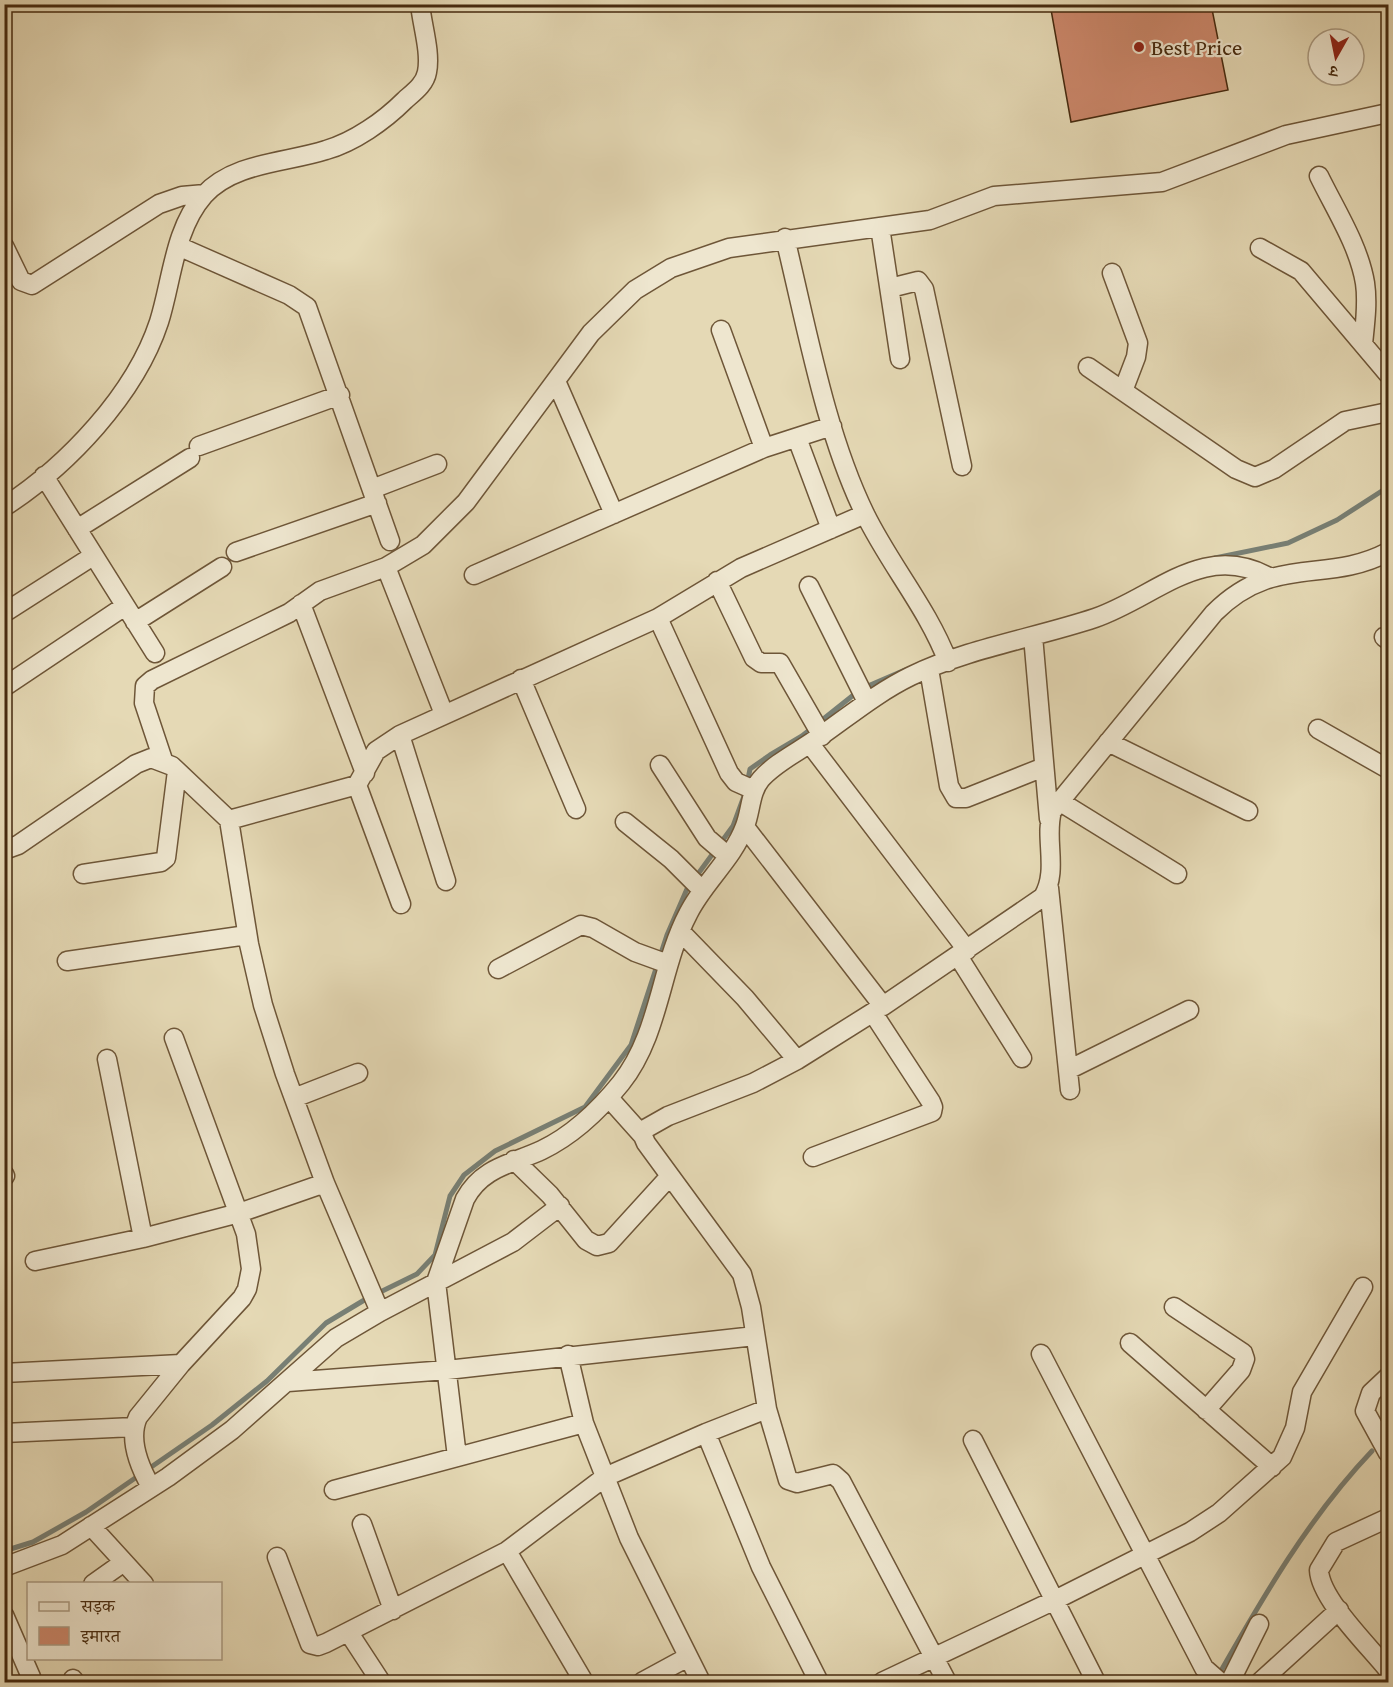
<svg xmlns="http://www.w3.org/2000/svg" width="1393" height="1687" font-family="'Gentium Book Plus','Noto Serif Devanagari',serif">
	<rect width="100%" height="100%" fill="#e5d9b5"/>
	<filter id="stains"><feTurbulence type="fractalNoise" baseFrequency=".00333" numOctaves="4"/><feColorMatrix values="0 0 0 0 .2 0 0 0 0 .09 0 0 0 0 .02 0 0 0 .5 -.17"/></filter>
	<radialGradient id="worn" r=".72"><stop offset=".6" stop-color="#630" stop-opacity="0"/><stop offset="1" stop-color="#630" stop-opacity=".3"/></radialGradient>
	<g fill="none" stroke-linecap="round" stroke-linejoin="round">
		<path stroke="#787f74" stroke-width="5" d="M 1215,558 L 1288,543 L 1337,520 L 1388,487
			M 747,784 L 750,769 L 770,755 L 802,736 L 861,689 L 905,670
			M 4,1551 L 33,1542 L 86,1512 L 212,1425 L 267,1381 L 326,1323 L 366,1299 L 417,1274 L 435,1255 L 450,1196 L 464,1175 L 495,1151 L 585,1107 L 631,1045 L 667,935 L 687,889 L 733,826 L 744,796
			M 1218,1676 C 1263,1597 1309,1517 1372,1451"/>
	</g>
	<path fill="#cc886c" stroke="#462a0f" stroke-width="1.5" d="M 1050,4 L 1211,4 L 1228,90 L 1071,122 Z"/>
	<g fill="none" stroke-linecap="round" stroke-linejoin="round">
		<defs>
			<path id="minor" d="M 1319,176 C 1335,209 1359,246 1365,283 C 1368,303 1365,324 1363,344
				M 880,227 L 900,359
				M 785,238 C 807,328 825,432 865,514 C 890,565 928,609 948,662
				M 4,246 L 21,281 L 32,285 L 159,204 L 182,196 L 205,194
				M 178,246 L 289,295 L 307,307 L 390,541
				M 1260,248 L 1301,271 L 1388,374
				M 1112,273 L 1138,343 L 1136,357 L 1123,391
				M 890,288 L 918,281 L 924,289 L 962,466
				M 721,330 L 764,448
				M 1088,367 L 1236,469 L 1255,477 L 1274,469 L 1345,421 L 1388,412
				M 556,381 L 614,514
				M 797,438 L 831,529
				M 199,446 L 340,395
				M 44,476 L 155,653
				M 372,489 L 437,464
				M 4,507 C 67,466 135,395 159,322 C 172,281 174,229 204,195 C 234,162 286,163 326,150 C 354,142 384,121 405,100 C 414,92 425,84 427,72 C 431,52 422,25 420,4
				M 77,529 L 190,458
				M 236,552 L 377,503
				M 386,567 L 444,714
				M 474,575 L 764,448 L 832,426
				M 717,581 L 754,658 L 761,663 L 780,663 L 822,736
				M 809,586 L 867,702
				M 301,604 L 365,773
				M 4,613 L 93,556
				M 658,618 L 729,773 L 736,782 L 754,790
				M 135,622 L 222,567
				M 1033,636 L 1049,819
				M 1384,637 L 1388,640
				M 929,669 L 949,786 L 956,798 L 966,798 L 1044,767
				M 521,679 L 576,809
				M 4,687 L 125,606
				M 1318,729 L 1388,769
				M 400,735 L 446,881
				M 1108,742 L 1248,811
				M 810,744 L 967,950
				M 163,760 L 144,703 L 145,686 L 152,680 L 289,613 L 320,591 L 386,567 L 423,545 L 466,502 L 591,333 L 635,290 L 671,268 L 729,248 L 930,220 L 994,196 L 1162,182 L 1286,135 L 1388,113
				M 660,765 L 707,838 L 728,856
				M 357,785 L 401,904
				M 1059,801 L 1177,874
				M 229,820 L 357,785 L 376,751 L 400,735 L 658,618 L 741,568 L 865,514
				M 625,822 L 671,859 L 702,890
				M 745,827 L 883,1006
				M 4,850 L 18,845 L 136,764 L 151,758 L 172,766 L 229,820 L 249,944 L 263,1005 L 285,1074 L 325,1183 L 380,1312 L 336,1338 L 232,1430 L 168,1477 L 62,1545 L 4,1567
				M 83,874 L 161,862 L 166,858 L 177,771
				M 1049,888 L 1070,1090
				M 680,931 L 745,998 L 797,1060
				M 958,956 L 1022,1058
				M 67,961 L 247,935
				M 498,969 L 581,925 L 593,928 L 635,952 L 668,964
				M 107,1059 L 143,1238
				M 1068,1070 L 1189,1010
				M 294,1098 L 358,1073
				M 609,1098 L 643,1136
				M 813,1157 L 932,1112 L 933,1107 L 931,1102 L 873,1013
				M 514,1160 L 550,1195 L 586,1240 L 597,1246 L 609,1243 L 670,1176
				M 4,1174 L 5,1176
				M 35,1261 L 143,1238 L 239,1213 L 325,1183
				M 1174,1307 L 1243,1353 L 1245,1359 L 1241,1370 L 1206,1410
				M 380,1312 L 513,1242 L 560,1206
				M 1130,1343 L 1272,1467
				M 1041,1354 L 1204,1668 L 1220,1682
				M 568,1355 L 584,1423 L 629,1538 L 701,1682
				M 4,1373 L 181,1364
				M 1388,1377 L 1371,1393 L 1365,1411 L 1388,1453
				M 288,1382 L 447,1370 L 755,1336
				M 4,1433 L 134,1427
				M 706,1433 L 761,1567 L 819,1682
				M 973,1440 L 1096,1682
				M 457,1457 L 436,1282 L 465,1199 C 482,1167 512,1164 542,1150 C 573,1135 600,1109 621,1083 C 660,1034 660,967 688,914 C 703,883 733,859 745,826 C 751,811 750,792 761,779 C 776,762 800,751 819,737 C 849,716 878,692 911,676 C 969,648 1035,638 1095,618 C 1156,597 1203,541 1269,577
				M 151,1487 C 139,1466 128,1439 138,1417 L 181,1364 L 242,1298 L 247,1289 L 251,1269 L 246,1234 L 174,1038
				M 334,1490 L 584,1423
				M 1388,1518 L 1336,1542 L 1319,1570 C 1320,1599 1369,1646 1388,1670
				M 362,1524 L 393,1610
				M 91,1526 L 144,1584
				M 507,1551 L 584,1682
				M 277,1557 L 310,1644 L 318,1646 L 326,1643 L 507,1551 L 605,1477 L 706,1433 L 767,1409
				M 93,1584 L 124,1562
				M 4,1615 L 31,1677
				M 349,1633 L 381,1682
				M 73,1679 L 75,1682
				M 642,1682 L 688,1657
				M 882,1682 L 1055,1600 L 1190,1532 L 1219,1513 L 1282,1457 L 1295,1428 L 1302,1392 L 1363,1287
				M 947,1682 L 841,1481 L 833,1474 L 797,1483 L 788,1480 L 767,1409 L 751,1307 L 742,1274 L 646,1143 L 643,1136 L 645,1129 L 668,1116 L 753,1083 L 797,1060 L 883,1006 L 1043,897 C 1059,870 1044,839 1052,811 L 1214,613 C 1274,553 1325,585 1388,552
				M 1230,1682 L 1259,1624
				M 1260,1682 L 1339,1610"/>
		</defs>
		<use href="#minor" stroke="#6e5638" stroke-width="21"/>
		<use href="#minor" stroke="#eee6cf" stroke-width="18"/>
	</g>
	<circle fill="#8f2418" stroke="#eee6cf" stroke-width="2" cx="1139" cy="47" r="6"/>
	<g text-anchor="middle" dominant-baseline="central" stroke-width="4.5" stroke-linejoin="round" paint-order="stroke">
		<g font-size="22" fill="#462a0f" stroke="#eee6cf" text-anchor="start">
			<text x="1151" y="47">Best Price</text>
		</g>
	</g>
	<rect width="1393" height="1687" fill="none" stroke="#e5d9b5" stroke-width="24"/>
	<rect x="6" y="6" width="1381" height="1675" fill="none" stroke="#462a0f" stroke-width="3"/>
	<rect x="12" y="12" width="1369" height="1663" fill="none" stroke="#462a0f" stroke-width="1.5"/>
	<rect x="27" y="1582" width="195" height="78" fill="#eee6cf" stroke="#ab9b82" stroke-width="1.5"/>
	<rect x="39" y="1602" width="30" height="9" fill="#eee6cf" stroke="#ab9b82" stroke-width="1.5"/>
	<text x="81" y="1612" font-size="18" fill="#462a0f">सड़क</text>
	<rect x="39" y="1627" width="30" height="18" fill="#cc886c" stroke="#ab9b82" stroke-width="1.5"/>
	<text x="81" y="1642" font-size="18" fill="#462a0f">इमारत</text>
	<g transform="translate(1336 57) rotate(189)"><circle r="28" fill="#eee6cf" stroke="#ab9b82" stroke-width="1.5"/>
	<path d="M0-4.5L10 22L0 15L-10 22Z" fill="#8f2418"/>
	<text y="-9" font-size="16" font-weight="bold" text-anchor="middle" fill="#462a0f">उ</text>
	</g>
	<rect width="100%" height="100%" filter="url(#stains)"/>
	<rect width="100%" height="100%" fill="url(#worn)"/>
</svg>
